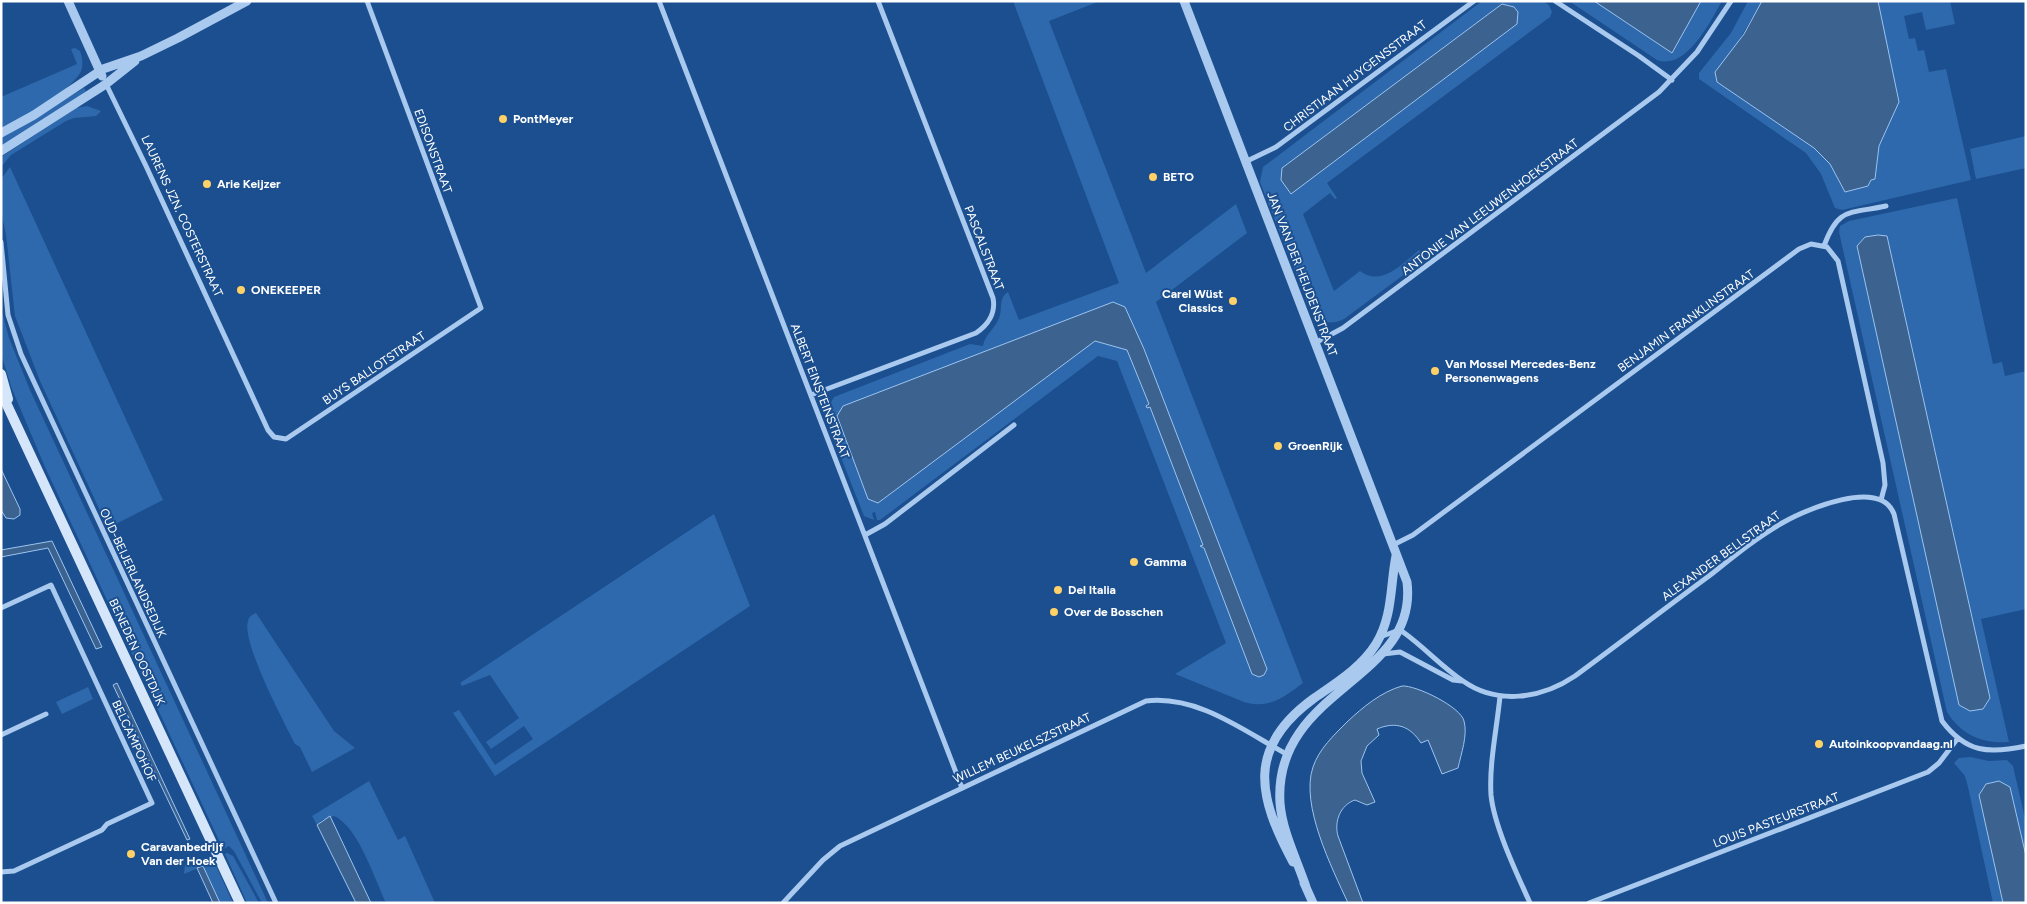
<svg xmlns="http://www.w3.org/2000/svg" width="2027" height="904" font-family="Figtree,sans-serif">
	<rect width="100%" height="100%" fill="#1b4f8f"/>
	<path fill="#2e69ad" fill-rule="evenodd" d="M 1013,1 L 1100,1 L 1049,21 L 1146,273 L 1236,204 L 1247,233 L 1156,302 L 1303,683 C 1283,698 1269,709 1244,702 L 1175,674 L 1226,643 L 1117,361 L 1098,356 L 880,520 L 877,520 L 875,512 L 872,513 L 874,520 L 864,516 L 842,460 L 844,451 L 838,449 C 831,430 822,416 834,397 L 970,344 L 983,346 C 985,334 995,329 999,318 C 1003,309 998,298 1008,292 L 1019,320 L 1119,283 Z
		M 1482,1 L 1543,1 L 1549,5 L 1552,12 L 1550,17 L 1327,183 L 1337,198 L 1335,199 L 1330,193 L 1303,214 L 1334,291 L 1360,271 C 1382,287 1402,264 1419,250 L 1425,259 L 1344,319 C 1324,329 1312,316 1305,298 L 1315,292 L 1308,276 L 1298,279 L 1260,182 L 1263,167 ZM 1502,4 L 1517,24 L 1291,193 L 1281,180 L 1283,168 Z
		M 1569,1 L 1594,1 L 1672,53 L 1701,1 L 1722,1 C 1710,22 1686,71 1657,60 Z
		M 1748,1 L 1762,1 L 1732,52 L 1717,82 L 1814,148 L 1830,164 L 1845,192 L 1868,186 L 1871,180 L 1875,179 L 1879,146 L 1899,102 L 1878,1 L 1950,1 L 1955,24 L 1926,30 L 1922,12 L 1904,16 L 1909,39 L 1915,38 L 1918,51 L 1924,50 L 1929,72 L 1946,69 L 1971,180 L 1842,210 L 1835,208 L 1821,174 L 1806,153 L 1699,79 L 1699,73 L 1731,33 Z
		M 75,48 L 80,51 C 83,59 84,69 78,76 C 61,98 25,116 1,129 L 1,97 L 77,64 L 71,49 Z
		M 84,88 L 86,91 L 81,95 L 1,147 L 1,138 Z
		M 87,106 L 101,111 L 96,116 L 74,118 L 66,121 L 11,155 L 1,167 L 1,157 L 75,108 Z
		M 2026,136 L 2026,168 L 1976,179 L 1970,149 Z
		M 10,167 L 163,500 L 108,528 L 40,381 L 15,316 L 6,235 L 1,211 L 1,179 Z
		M 1957,198 L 1993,364 L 2002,362 L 2005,376 L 2026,371 L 2026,609 L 1981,619 L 2009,742 C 1983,744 1961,735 1947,712 L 1839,232 L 1840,226 L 1849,221 ZM 1887,236 L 1990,698 L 1983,709 L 1970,711 L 1959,705 L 1857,246 L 1865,237 Z
		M 1,308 L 9,338 L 30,390 L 268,903 L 262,903 L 234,851 L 229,846 L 223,849 L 45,467 L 12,389 L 1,354 Z
		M 714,514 L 750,606 L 495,776 L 453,713 L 459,710 L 495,765 L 533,739 L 524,726 L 491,749 L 486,742 L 519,718 L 490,675 L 462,686 L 460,683 Z
		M 256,613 L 334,731 L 355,748 L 312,772 L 300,747 L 295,744 C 284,722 241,641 248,621 C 249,616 252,615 256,613 Z
		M 88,687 L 93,699 L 62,714 L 56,702 Z
		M 1970,757 L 1989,761 L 2007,760 L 2013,766 L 2026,823 L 2026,856 L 2010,787 L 1999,781 L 1986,784 L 1979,795 L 2003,903 L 1993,903 L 1968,787 L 1965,776 L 1954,763 L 1959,758 Z
		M 369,781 L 398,840 L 405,836 L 435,903 L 386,903 C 375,880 358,826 334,816 L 322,820 L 317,825 L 312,816 Z
		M 227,853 L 233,856 L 259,903 L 247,903 L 225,854 Z
		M 210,856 L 212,857 L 233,903 L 220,903 L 203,866 L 184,874 L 185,865 Z"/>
	<path fill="#3c6290" stroke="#9cc4f0" d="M 1594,1 L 1701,1 L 1672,53 Z
		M 1762,1 L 1878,1 L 1899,102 L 1879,146 L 1875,179 L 1871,180 L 1868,186 L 1845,192 L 1830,164 L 1814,148 L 1717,82 L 1715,72 L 1744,34 Z
		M 1502,4 L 1514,7 L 1518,12 L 1517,24 L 1291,194 L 1281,180 L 1282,168 Z
		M 1878,235 L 1887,236 L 1990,698 L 1983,709 L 1970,711 L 1959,705 L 1857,246 L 1865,237 Z
		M 1113,302 L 1125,307 L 1144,349 L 1267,669 L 1264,675 L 1259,677 L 1252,674 L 1204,548 L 1200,546 L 1203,545 L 1150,407 L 1147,408 L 1146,406 L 1149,404 L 1127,350 L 1095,341 L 878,503 L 868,499 L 837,416 L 843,406 Z
		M 1,469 L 20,509 L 20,515 L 14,519 L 6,518 L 1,510 Z
		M 52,541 L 102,647 L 96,649 L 48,548 L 1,557 L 1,550 Z
		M 117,683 L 190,839 L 187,840 L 113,685 Z
		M 1402,686 C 1416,685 1461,707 1464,721 C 1468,735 1461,754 1458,768 L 1442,774 L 1428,740 L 1421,743 C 1410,726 1396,721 1377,729 L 1379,735 L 1367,746 L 1361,761 L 1362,773 L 1375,802 L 1367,805 L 1355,800 C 1340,805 1334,822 1338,836 L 1363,903 L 1348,903 C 1332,868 1300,805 1313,767 C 1319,749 1334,735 1347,722 C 1363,707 1381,692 1402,686 Z
		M 1999,781 L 2010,787 L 2026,856 L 2026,903 L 2003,903 L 1979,795 L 1986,784 Z
		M 330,816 L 371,903 L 356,903 L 317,825 Z
		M 203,866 L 220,903 L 213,903 L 197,868 Z"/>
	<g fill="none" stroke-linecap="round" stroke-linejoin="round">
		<path stroke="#a9c9ee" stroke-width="5" d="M 659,1 L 962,788
			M 1555,1 L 1639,56 L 1672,80
			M 106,84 L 146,166 L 268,430 L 274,437 L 286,439 L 481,308 L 367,1
			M 1245,162 L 1276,147 L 1474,1
			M 1,242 L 8,315 L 21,354 L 276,903
			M 1824,246 C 1838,207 1849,214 1886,206
			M 1315,343 L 1343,328 L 1659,92 L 1697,52 L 1731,1
			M 811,395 L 976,333 C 988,325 996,313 993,298 L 878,1
			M 865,535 L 885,524 L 1014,425
			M 1393,545 L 1413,535 L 1799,249 L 1811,244 L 1827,247 L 1838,261 L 1883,463 L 1885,485 L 1881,500
			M 1,608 L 51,585 L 152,803 L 107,824 L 102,830 L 14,871 L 1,872
			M 1380,637 L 1399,630 L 1403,632 C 1424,647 1442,667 1463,681 C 1497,705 1541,699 1575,676 C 1620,643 1664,609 1709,576 C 1733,557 1757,537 1784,522 C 1807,509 1880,478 1894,514 L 1942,721 C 1966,753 1989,754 2026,746
			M 1383,654 L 1400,652 L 1453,680 L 1462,681
			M 1500,696 C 1497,728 1489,763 1491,795 C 1494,826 1517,874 1530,903
			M 1,735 L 46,714
			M 783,903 L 823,860 L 840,846 L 1146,701 C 1198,695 1244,731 1288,755
			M 1589,903 L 1928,772 L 1939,763 L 1958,738"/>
		<path stroke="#a9c9ee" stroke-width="9" d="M 68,1 L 102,76
			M 1184,1 L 1407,582 C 1419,681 1273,688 1280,803 C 1282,831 1297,860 1306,887
			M 1,133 L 34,115 L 103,69 L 141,56 L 178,38 L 247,1
			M 1,151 L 106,84 L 135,61
			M 1293,862 C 1258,797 1246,748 1313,699 C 1336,683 1361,668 1376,644 C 1393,616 1390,586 1396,556
			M 1304,883 L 1313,903"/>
		<path stroke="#d6e6fa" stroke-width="10" d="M 1,374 L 8,399
			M 1,392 L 240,903"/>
	</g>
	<g fill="#ffd166" stroke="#1b4f8f" stroke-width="2">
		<circle cx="503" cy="119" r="5"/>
		<circle cx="1153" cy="177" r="5"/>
		<circle cx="207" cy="184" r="5"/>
		<circle cx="241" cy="290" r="5"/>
		<circle cx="1233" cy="301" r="5"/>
		<circle cx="1435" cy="371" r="5"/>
		<circle cx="1278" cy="446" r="5"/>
		<circle cx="1134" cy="562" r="5"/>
		<circle cx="1058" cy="590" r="5"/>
		<circle cx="1054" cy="612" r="5"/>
		<circle cx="1819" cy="744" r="5"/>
		<circle cx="131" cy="854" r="5"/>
	</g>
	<g text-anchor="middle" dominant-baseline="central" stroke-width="4" stroke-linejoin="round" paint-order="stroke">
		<g font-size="12" fill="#fff" stroke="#1b4f8f">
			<text transform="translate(1355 76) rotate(-37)">CHRISTIAAN HUYGENSSTRAAT</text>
			<text transform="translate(433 151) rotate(70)">EDISONSTRAAT</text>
			<text transform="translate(1490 207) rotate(-37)">ANTONIE VAN LEEUWENHOEKSTRAAT</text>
			<text transform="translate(182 216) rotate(65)">LAURENS JZN. COSTERSTRAAT</text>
			<text transform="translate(984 248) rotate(69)">PASCALSTRAAT</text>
			<text transform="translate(1302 274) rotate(69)">JAN VAN DER HEIJDENSTRAAT</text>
			<text transform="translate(1686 321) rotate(-36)">BENJAMIN FRANKLINSTRAAT</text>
			<text transform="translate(374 368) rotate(-34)">BUYS BALLOTSTRAAT</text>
			<text transform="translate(820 391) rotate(69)">ALBERT EINSTEINSTRAAT</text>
			<text transform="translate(1721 556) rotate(-36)">ALEXANDER BELLSTRAAT</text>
			<text transform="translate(133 573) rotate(65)">OUD-BEIJERLANDSEDIJK</text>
			<text transform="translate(137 652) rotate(65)">BENEDEN OOSTDIJK</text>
			<text transform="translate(134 741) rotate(65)">BELCAMPOHOF</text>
			<text transform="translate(1022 748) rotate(-25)">WILLEM BEUKELSZSTRAAT</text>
			<text transform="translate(1776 820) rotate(-21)">LOUIS PASTEURSTRAAT</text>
		</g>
		<g font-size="12" font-weight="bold" fill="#fff" stroke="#1b4f8f" text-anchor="start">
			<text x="513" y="119">PontMeyer</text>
			<text x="1163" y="177">BETO</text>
			<text x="217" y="184">Arie Keijzer</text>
			<text x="251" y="290">ONEKEEPER</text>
			<text x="1223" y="294" text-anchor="end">Carel Wüst<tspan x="1223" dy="14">Classics</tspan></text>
			<text x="1445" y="364">Van Mossel Mercedes-Benz<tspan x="1445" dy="14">Personenwagens</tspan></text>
			<text x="1288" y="446">GroenRijk</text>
			<text x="1144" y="562">Gamma</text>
			<text x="1068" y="590">Del Italia</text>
			<text x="1064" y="612">Over de Bosschen</text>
			<text x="1829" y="744">Autoinkoopvandaag.nl</text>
			<text x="141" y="847">Caravanbedrijf<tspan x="141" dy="14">Van der Hoek</tspan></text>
		</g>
	</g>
	<rect width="2027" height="904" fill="none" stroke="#ffffff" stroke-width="5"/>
</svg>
